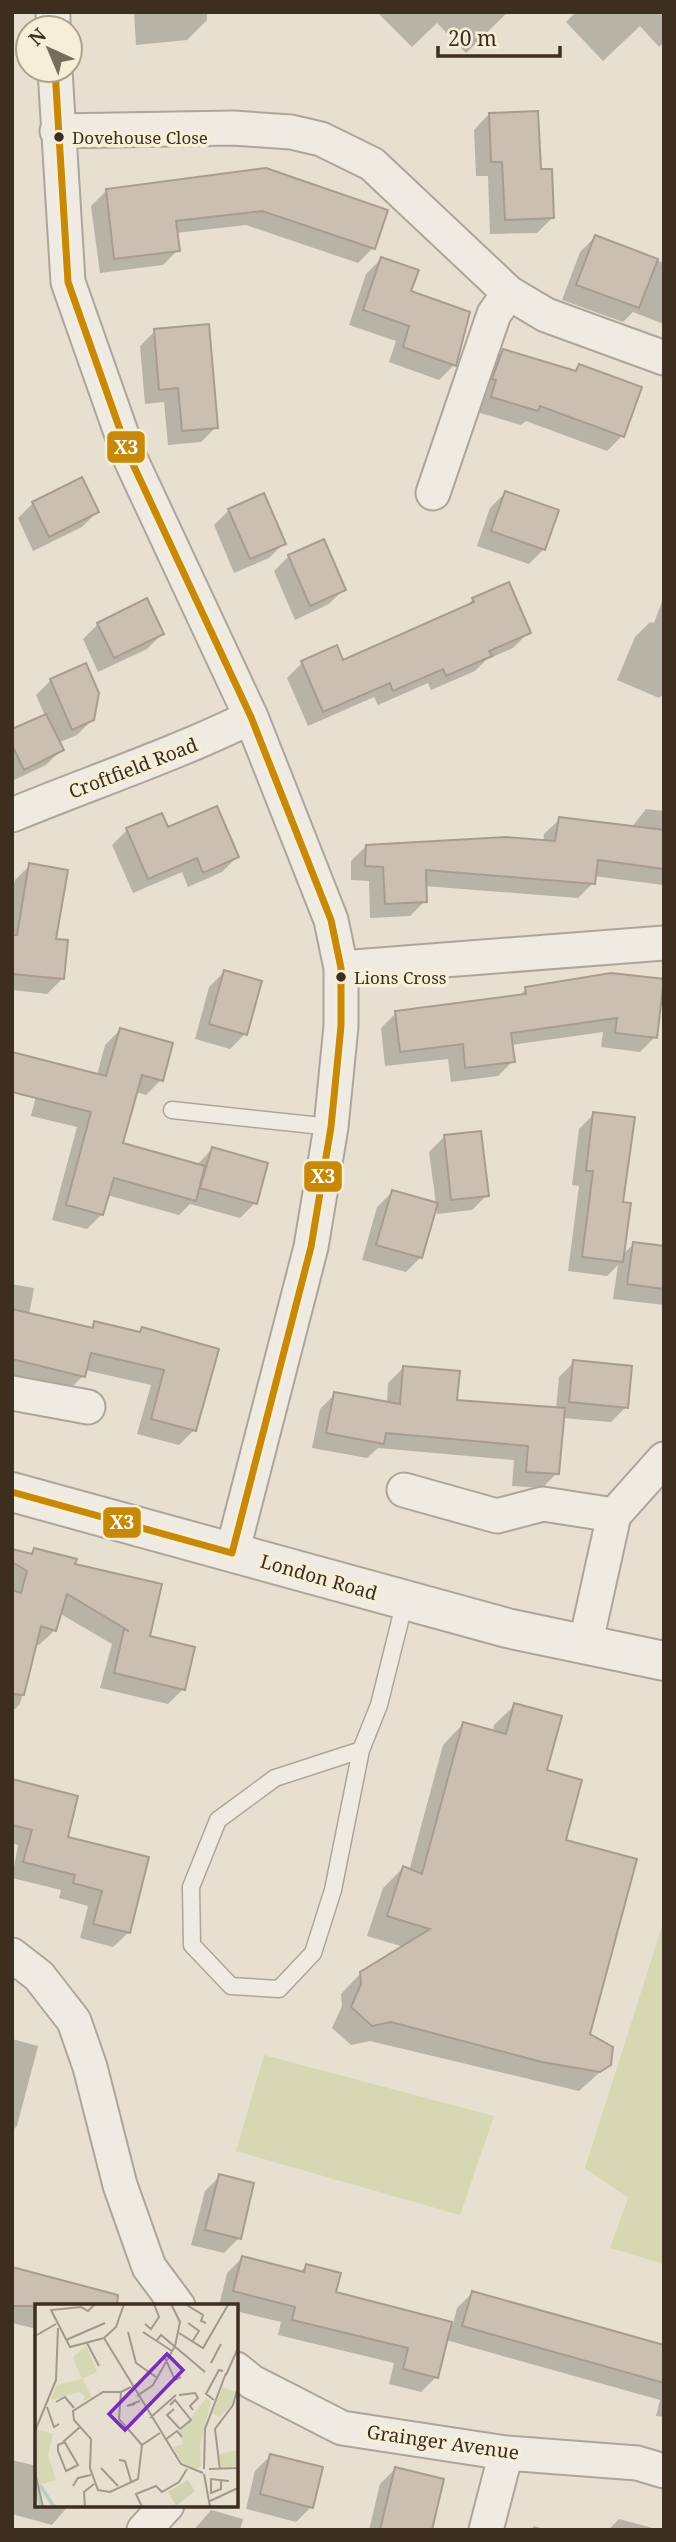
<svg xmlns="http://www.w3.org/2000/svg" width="676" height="2542" font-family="'Noto Serif',serif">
	<rect width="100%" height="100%" fill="#e7e0d1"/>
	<path fill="#d6d7b3" d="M 664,1920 L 664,2264 L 610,2248 L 628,2198 L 585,2168 Z
		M 264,2055 L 494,2116 L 460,2215 L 236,2151 Z"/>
	<path fill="#0003" d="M 134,12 L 207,12 L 207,20 L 187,40 L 136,45 Z
		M 377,12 L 508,12 L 466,53 L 437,23 L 412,47 Z
		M 576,12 L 664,12 L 664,42 L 659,47 L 640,26 L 603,61 L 566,22 Z
		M 489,114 L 539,171 L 552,218 L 537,233 L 490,234 L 488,176 L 476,176 L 474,130 Z
		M 265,170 L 373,248 L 358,263 L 246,225 L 176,233 L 178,250 L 163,265 L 100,273 L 91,206 L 106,191 Z
		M 595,237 L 664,263 L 664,324 L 633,312 L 623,322 L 562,300 L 580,252 Z
		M 381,259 L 409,292 L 454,365 L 439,380 L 389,362 L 396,341 L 349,325 L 366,274 Z
		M 155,331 L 216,427 L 201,442 L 168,445 L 164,402 L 145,404 L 140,346 Z
		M 503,351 L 573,372 L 580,366 L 622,436 L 607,451 L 526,421 L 521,425 L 477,412 L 488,366 Z
		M 505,493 L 544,549 L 529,564 L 477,546 L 490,508 Z
		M 33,503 L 97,512 L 82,527 L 33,551 L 18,518 Z
		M 229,510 L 284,543 L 269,558 L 234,573 L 214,525 Z
		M 289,556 L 344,589 L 329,604 L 295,620 L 274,571 Z
		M 664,596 L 664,694 L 659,698 L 617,680 L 635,637 L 650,622 L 654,623 Z
		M 473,599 L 528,633 L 513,648 L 486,660 L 475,671 L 431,690 L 428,683 L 378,705 L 374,697 L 308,726 L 287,678 L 302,663 L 343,662 L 464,609 Z
		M 98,624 L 162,634 L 147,649 L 98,672 L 83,639 Z
		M 51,680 L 93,719 L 77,735 L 58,743 L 61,750 L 46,765 L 12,781 L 12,731 L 45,716 L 36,695 Z
		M 646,809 L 664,811 L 663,885 L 594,876 L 593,883 L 578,898 L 425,886 L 425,901 L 410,916 L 370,918 L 369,881 L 351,880 L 351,861 L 366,846 L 543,842 L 544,834 L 560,819 L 631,828 Z
		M 127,830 L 167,830 L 237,857 L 222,872 L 188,887 L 182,872 L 133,893 L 112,845 Z
		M 30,865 L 62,979 L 47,994 L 12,990 L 12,894 L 15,880 Z
		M 224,972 L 245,1034 L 230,1049 L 195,1039 L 209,987 Z
		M 611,975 L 655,1037 L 640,1052 L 601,1047 L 603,1032 L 511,1045 L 513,1061 L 498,1076 L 451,1082 L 448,1059 L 385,1066 L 381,1028 L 396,1013 L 518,997 L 526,989 Z
		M 120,1030 L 161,1080 L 146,1095 L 135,1092 L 121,1144 L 197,1165 L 212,1149 L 255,1203 L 240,1218 L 190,1204 L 179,1215 L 107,1195 L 102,1214 L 87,1229 L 52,1220 L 77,1127 L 31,1116 L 40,1080 L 97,1075 L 105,1045 Z
		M 594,1114 L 621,1204 L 622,1255 L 634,1244 L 664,1248 L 664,1305 L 613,1299 L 618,1265 L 607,1276 L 568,1271 L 579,1186 L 572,1185 L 579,1129 Z
		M 444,1137 L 487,1195 L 472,1210 L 437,1214 L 436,1205 L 421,1257 L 406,1272 L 362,1260 L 377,1207 L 392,1192 L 436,1204 L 429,1152 Z
		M 12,1284 L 34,1288 L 29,1315 L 89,1329 L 95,1323 L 138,1333 L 142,1329 L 216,1350 L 194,1430 L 179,1445 L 137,1434 L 151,1385 L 85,1370 L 83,1376 L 68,1391 L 12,1377 Z
		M 574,1362 L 626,1407 L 611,1422 L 562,1418 L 557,1473 L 542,1488 L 512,1486 L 514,1460 L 378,1448 L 367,1458 L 312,1448 L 320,1409 L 335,1394 L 387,1403 L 388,1383 L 403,1368 L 456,1402 L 556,1409 L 559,1377 Z
		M 34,1549 L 73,1565 L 148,1637 L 183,1689 L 168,1704 L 100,1688 L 112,1644 L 59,1613 L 55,1630 L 39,1645 L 35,1644 L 20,1704 L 12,1712 L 12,1551 L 29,1555 Z
		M 515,1705 L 545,1772 L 564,1841 L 588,2034 L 609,2064 L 579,2091 L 370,2041 L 351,2045 L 332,2028 L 342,2006 L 341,1994 L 361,1973 L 404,1947 L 367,1936 L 383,1888 L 403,1868 L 409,1871 L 443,1745 L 463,1724 L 493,1732 L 494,1725 Z
		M 12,1780 L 66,1838 L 147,1859 L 129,1932 L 113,1947 L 80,1938 L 88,1906 L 59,1898 L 61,1890 L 12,1878 L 18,1845 L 12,1843 Z
		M 12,2039 L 38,2046 L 17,2126 L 12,2131 Z
		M 220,2176 L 239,2238 L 224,2253 L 191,2245 L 205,2191 Z
		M 242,2258 L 299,2273 L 306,2266 L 334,2294 L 453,2324 L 457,2308 L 472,2293 L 664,2347 L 664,2417 L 656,2416 L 660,2400 L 446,2340 L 436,2377 L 421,2392 L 389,2384 L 394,2363 L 278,2335 L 281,2322 L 236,2311 L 236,2306 L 219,2306 L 227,2273 Z
		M 12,2274 L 37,2306 L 37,2329 L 12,2323 Z
		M 270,2456 L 311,2507 L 296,2522 L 246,2509 L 255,2471 Z
		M 12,2460 L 37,2466 L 37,2505 L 69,2505 L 52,2525 L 12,2514 Z
		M 395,2469 L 431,2530 L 369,2530 L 380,2484 Z
		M 211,2510 L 243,2519 L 240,2530 L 194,2530 Z
		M 619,2519 L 660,2530 L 608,2530 Z
		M 534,2526 L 547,2530 L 531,2530 Z"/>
	<path fill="#cbbfb2" stroke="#a89c90" stroke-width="2" d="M 538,111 L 541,169 L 552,169 L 554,218 L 505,220 L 502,162 L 491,162 L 489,113 Z
		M 266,168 L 388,210 L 375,249 L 262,211 L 176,221 L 180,251 L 114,259 L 106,189 Z
		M 595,235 L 658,259 L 639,308 L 576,285 Z
		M 381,257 L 419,270 L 411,291 L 470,312 L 456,366 L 403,347 L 409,326 L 363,310 Z
		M 209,324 L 218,428 L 182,431 L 178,388 L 159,390 L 154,329 Z
		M 503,349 L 576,371 L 579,364 L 642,387 L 624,437 L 540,406 L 538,411 L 491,397 L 496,380 L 492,379 Z
		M 82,477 L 99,512 L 49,537 L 32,502 Z
		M 505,491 L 559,510 L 545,550 L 491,531 Z
		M 264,493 L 286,544 L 250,559 L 228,509 Z
		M 324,539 L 346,590 L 310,606 L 288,555 Z
		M 509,582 L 531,633 L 489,651 L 492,656 L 446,676 L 443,669 L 393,691 L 390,683 L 323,712 L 301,661 L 337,645 L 343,660 L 474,602 L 472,598 Z
		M 147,598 L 164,634 L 114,658 L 97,623 Z
		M 86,663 L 99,693 L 94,720 L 72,730 L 50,679 Z
		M 46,714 L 64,750 L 24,770 L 12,745 L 12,729 Z
		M 217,806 L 239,857 L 203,873 L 197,858 L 148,879 L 126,828 L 162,813 L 168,827 Z
		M 559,817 L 664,830 L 664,869 L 598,860 L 595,884 L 426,870 L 427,902 L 385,904 L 383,867 L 365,866 L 366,845 L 506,837 L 555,841 Z
		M 29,863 L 68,870 L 56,939 L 68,940 L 64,979 L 12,974 L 12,935 L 17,935 Z
		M 224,970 L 262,981 L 247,1035 L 209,1024 Z
		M 611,973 L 664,979 L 657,1038 L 615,1033 L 617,1018 L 511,1033 L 515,1062 L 465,1068 L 463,1044 L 400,1052 L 395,1011 L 526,994 L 525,987 Z
		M 120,1028 L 173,1043 L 163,1081 L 142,1075 L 123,1143 L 205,1166 L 196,1201 L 114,1178 L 103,1215 L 66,1205 L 91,1112 L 12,1092 L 12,1052 L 106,1076 Z
		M 593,1112 L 635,1117 L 623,1202 L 631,1203 L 623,1262 L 582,1257 L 593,1171 L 586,1171 Z
		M 481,1131 L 489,1196 L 451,1200 L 444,1135 Z
		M 212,1147 L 268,1163 L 257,1204 L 200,1188 Z
		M 392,1190 L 438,1203 L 422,1258 L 376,1245 Z
		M 633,1242 L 664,1246 L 664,1289 L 627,1284 Z
		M 12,1309 L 93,1328 L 94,1321 L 140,1332 L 142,1327 L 219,1349 L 196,1431 L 151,1419 L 164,1370 L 91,1353 L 85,1377 L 12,1359 Z
		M 573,1360 L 632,1366 L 628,1408 L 569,1402 Z
		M 403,1366 L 460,1371 L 457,1400 L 565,1408 L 559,1474 L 526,1472 L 528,1446 L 386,1433 L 384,1444 L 326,1433 L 334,1392 L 400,1404 Z
		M 34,1548 L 77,1559 L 75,1564 L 162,1584 L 150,1636 L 195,1647 L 185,1690 L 114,1673 L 124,1629 L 129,1631 L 67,1594 L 56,1631 L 41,1626 L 24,1695 L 12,1694 L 12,1590 L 21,1593 L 27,1571 L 12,1562 L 12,1549 L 32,1554 Z
		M 514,1703 L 562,1716 L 547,1770 L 582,1780 L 566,1840 L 637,1859 L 590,2034 L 613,2047 L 611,2065 L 600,2072 L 542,2062 L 391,2022 L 372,2026 L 351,2007 L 361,1984 L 360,1972 L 430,1929 L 387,1916 L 403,1866 L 422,1874 L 463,1722 L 506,1734 Z
		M 12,1779 L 78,1796 L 68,1837 L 149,1857 L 130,1933 L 93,1924 L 102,1891 L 73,1883 L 75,1875 L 23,1862 L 32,1830 L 12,1825 Z
		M 219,2174 L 254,2183 L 241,2239 L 205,2230 Z
		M 242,2256 L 304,2272 L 306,2264 L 341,2273 L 336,2292 L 452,2322 L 438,2378 L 403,2369 L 408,2348 L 292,2320 L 295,2307 L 233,2291 Z
		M 12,2267 L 118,2295 L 117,2306 L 12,2306 Z
		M 472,2291 L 664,2345 L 664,2383 L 462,2326 Z
		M 270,2454 L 323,2467 L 313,2508 L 260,2494 Z
		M 395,2467 L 444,2479 L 432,2530 L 380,2530 Z"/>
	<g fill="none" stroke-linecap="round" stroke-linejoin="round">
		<defs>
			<path id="service" d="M 172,1110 L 331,1127
				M 361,1750 L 275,1778 L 218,1820 L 191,1887 L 192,1945 L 231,1986 L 279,1989 L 313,1953 L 333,1890 L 361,1750 L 379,1705 L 405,1601"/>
			<path id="minor" d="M 53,12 L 53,28
				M 55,70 L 68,282 L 130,458 L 251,717 L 331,920 L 341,968 L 341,1026 L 331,1127 L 311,1247 L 232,1553
				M 57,131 L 233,128 L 291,132 L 321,139 L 372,164 L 509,293 L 546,315 L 664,358
				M 433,493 L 494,314 L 509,293
				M 12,815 C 92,782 174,755 251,717
				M 341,968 L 664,943
				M 12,1393 L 88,1407
				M 404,1490 L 497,1516 L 543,1504 L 614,1515
				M 585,1646 L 614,1515 L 664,1459
				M 12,1955 L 39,1976 L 74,2021 L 90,2067 L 120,2185 L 149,2267 L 178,2306
				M 236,2369 L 252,2382 L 342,2428 L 506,2453 L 637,2463 L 664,2471
				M 144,2530 L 167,2505
				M 486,2530 L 506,2453"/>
			<path id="tertiary" d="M 12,1492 L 507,1628 L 664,1661"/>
		</defs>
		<use href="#service" stroke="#ada599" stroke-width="19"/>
		<use href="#minor" stroke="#ada599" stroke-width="37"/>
		<use href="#tertiary" stroke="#ada599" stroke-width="42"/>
		<use href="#service" stroke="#efebe3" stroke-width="16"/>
		<use href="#minor" stroke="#efebe3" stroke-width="33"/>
		<use href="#tertiary" stroke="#efebe3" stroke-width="38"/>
		<defs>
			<path id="bus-1" d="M 55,70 L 68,282 L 130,458 L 251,717 L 331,920 L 341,968 L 341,1026 L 331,1127 L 311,1247 L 232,1553
				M 12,1492 L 232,1553"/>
		</defs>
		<use href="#bus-1" stroke="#f7eed8" stroke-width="12"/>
		<use href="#bus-1" stroke="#c88808" stroke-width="7"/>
	</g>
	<g fill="#3d2e20" stroke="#f7eed8" stroke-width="2.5">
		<circle cx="59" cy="137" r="6"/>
		<circle cx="341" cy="977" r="6"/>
	</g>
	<g text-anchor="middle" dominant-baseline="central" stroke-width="7" stroke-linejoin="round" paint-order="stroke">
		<g font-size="17" fill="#3d2e20" stroke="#f7eed8" text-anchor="start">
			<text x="72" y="137">Dovehouse Close</text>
			<text x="354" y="977">Lions Cross</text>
		</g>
		<g font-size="19" fill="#3d2e20" stroke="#f7eed8">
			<text transform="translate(133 768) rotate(-21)">Croftfield Road</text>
			<text transform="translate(319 1577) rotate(16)">London Road</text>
			<text transform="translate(443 2442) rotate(8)">Grainger Avenue</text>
		</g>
	</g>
	<g transform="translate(35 2304)">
		<rect width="203" height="203" fill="#e7e0d1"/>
		<path d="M 51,41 L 62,68 L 47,75 L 57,93 L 48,97 L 50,92 L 44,88 L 16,96 L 21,81 L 47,75 L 38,54 ZM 188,83 L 200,88 L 197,100 L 185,113 L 177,109 ZM 171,94 L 176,98 L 165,141 L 166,163 L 161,165 L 147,158 L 138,143 L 148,140 L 145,128 ZM 2,125 L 18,130 L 13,151 L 21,176 L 4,181 L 0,166 ZM 203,146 L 203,162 L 187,164 L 184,150 Z" fill="#d6d7b3"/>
		<path d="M 153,176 L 160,187 L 141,202 L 133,188 Z" fill="#d1d1b3"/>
		<path fill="none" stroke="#bcccc2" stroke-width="3.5" d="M 5,181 L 19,203M 0,182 L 6,203"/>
		<path fill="none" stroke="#a3998a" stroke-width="2" d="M 60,0 L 53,7 L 46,3 L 16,6 L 35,43 L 69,34 L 81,23 L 89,0M 150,0 L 168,11 L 166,17 L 171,19M 153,19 L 164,27 L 157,38M 110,20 L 116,25 L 124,13 L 119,0M 93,28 L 101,59 L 121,73M 108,28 L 137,47M 144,29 L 168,44 L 193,1M 0,32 L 21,20M 69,34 L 146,160 L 168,169M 31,36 L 70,19M 122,36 L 126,31 L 170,68M 52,39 L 64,62M 130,54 L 140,76 L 146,73M 176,59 L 186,40M 191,71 L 203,44M 96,83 L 86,88 L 68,88 L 38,107 L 39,116 L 56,135 L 55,164 L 63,186 L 75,188 L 103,175 L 107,141 L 125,129M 86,88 L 84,115 L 107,141M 144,91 L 160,89 L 163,94 L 155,102 L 158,106M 102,92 L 118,81 L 140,42 L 145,18 L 136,0M 179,96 L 171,90 L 184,66 L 188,67M 21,98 L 30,93 L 39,104M 100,100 L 92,102 L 105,97M 135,101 L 140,96 L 156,116 L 145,125 L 132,111 L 139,105M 12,103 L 19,123 L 24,120M 115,114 L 141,91M 0,127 L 21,76 L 23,24M 130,136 L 142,127 L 147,133M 30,138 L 23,141 L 23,147 L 31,167 L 43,161 L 29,137 L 45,123M 84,156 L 90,157 L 96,177M 66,164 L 83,182M 169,165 L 170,125 L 191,69M 174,165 L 203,164M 185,166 L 180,125 L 198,101 L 202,86M 0,168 L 8,203M 169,170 L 175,203M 186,177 L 186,185 L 176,189 L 176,175 L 194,177M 38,182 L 43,174 L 56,171M 175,197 L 203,184M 50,203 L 49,188 L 59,180M 107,203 L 101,190 L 121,182 L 127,188 L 144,178 L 152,165"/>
		<path fill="#7b2cbf" fill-opacity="0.15" stroke="#7b2cbf" stroke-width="3.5" d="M 132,50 L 148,66 L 90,126 L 74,110 Z"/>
		<rect width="203" height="203" fill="none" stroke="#3d2e20" stroke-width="3.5"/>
	</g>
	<g stroke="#f7eed8" stroke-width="2.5">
		<rect x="106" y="430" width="40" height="34" rx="7" fill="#c88808"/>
		<rect x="303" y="1160" width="40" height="33" rx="7" fill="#c88808"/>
		<rect x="102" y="1506" width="40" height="33" rx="7" fill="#c88808"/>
	</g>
	<g font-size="19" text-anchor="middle" font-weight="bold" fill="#fff">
		<text x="126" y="454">X3</text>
		<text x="323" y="1183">X3</text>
		<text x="122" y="1529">X3</text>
	</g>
	<rect width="676" height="2542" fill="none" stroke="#3d2e20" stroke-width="28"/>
	<g transform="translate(49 49) rotate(316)"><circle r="33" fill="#f7eed8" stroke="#ada18e" stroke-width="2"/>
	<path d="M0-5L12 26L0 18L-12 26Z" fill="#786c5e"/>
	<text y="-10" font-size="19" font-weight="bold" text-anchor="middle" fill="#3d2e20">N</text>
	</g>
	<path d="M438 46v10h122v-10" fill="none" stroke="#3d2e20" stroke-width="3.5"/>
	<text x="448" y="46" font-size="21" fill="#3d2e20" stroke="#f7eed8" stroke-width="5" paint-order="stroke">20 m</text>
</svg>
